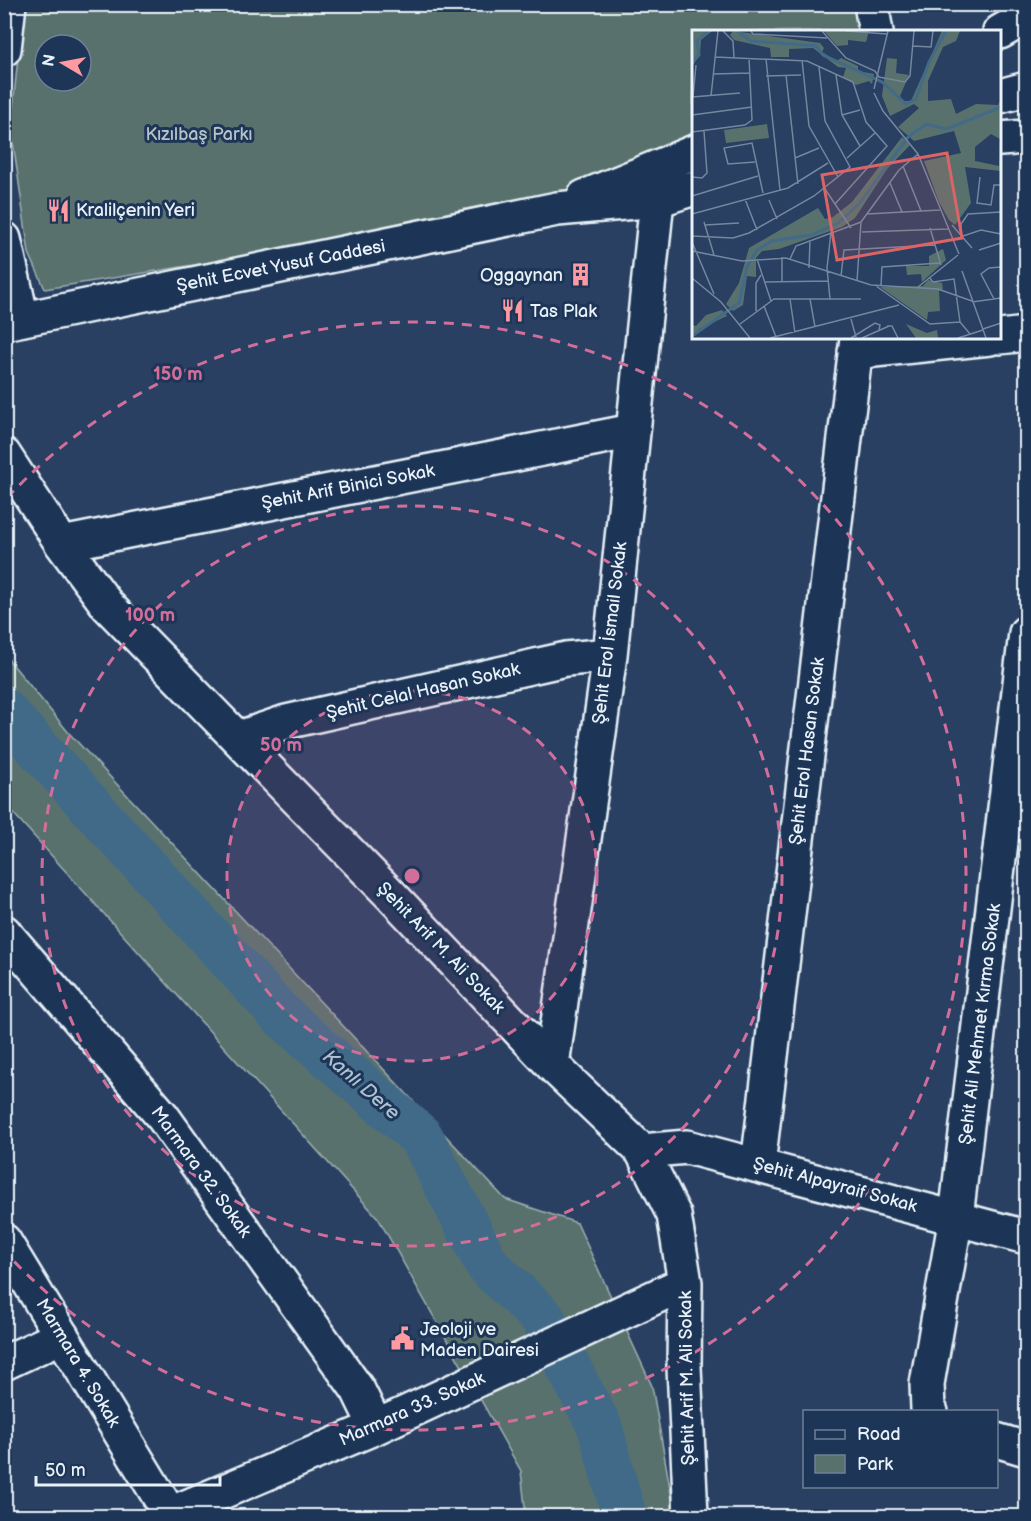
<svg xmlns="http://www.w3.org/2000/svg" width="1031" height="1521" font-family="'Balsamiq Sans',sans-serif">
	<rect width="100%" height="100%" fill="#294063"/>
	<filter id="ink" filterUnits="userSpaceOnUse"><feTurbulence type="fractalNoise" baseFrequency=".0167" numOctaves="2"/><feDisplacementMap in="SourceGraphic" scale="12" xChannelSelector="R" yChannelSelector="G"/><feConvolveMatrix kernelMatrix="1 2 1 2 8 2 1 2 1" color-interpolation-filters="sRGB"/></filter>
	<g filter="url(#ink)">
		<path fill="#59716d" stroke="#a0b1b2" stroke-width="1.5" fill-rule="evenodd" d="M 860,4 L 865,31 L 694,32 L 693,153 L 558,193 L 317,245 L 45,289 L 29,253 L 11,128 L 23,5 ZM 45,45 L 81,45 L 81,81 L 45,81 Z
			M 4,654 L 69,733 L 505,1199 L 577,1223 L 652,1386 L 675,1516 L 526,1516 L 521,1471 L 378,1218 L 5,804 Z"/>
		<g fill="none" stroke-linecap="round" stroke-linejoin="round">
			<path stroke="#416b88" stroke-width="45" d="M 4,711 L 279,1013 L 421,1137 L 488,1266 L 542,1317 L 600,1427 L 624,1516"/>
			<defs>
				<path id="minor" d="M 871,4 L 876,32
					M 4,49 L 9,4
					M 1000,139 L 1026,137
					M 4,239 L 22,319
					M 1000,337 L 1026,334
					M 855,352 L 990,338
					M 4,455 L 62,544 L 108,606 L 391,895 L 552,1065 L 642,1151 L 674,1215 L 685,1283 L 684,1367 L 691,1516
					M 62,544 L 633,431
					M 239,738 L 286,722 L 566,659 L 610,655
					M 4,932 L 163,1117 L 358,1390 L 376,1427
					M 552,1065 L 610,655 L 657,200
					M 642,1151 L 687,1147 L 1026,1237
					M 758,1165 L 857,338
					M 4,1241 L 171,1516
					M 4,1363 L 62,1336
					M 931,1412 L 928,1409 L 927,1384 L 956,1217 L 1026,633
					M 996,1440 L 1026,1449
					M 170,1514 L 376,1427 L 685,1283"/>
				<path id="major" d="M 1000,32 L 1026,17
					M 1000,96 L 1026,89
					M 584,197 L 694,152
					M 4,323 L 557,209 L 657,200 L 694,188"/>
			</defs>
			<use href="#minor" stroke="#e8f1f8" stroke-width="38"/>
			<use href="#major" stroke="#e8f1f8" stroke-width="38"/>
			<use href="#minor" stroke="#1d3557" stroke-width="33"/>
			<use href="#major" stroke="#1d3557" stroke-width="33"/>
		</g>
	</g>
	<circle cx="412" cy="876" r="185" fill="#d16f9a" fill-opacity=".12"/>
	<g fill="none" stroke="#d16f9a" stroke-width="3" stroke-dasharray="10 8">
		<circle cx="412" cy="876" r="185"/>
		<circle cx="412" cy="876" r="370"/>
		<path d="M7 498A554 554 0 1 1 7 1254"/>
	</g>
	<defs>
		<symbol id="restaurant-bare" viewBox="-9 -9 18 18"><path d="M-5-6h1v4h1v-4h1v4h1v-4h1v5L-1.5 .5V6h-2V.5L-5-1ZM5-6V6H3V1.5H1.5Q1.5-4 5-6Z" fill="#ff9aa2" stroke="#1d3557" stroke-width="2.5" paint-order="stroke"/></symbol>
		<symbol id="building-bare" viewBox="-9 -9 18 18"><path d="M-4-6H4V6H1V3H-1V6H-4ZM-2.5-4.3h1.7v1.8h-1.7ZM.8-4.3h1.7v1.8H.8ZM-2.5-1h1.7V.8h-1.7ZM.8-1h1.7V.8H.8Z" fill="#ff9aa2" stroke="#1d3557" stroke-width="2.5" paint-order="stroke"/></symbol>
		<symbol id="civic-bare" viewBox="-9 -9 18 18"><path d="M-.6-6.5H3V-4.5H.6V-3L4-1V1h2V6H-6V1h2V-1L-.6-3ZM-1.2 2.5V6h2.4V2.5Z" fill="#ff9aa2" stroke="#1d3557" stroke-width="2.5" paint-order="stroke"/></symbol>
	</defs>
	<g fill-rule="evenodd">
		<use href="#restaurant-bare" x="42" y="194" width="33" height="33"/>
		<use href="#building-bare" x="564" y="258" width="33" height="33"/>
		<use href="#restaurant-bare" x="496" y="294" width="33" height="33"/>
		<use href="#civic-bare" x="386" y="1322" width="33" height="33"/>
	</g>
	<g text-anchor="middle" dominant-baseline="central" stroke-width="6" stroke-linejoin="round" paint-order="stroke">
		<g font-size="18" fill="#b6c4c7" stroke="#1d3557">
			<text x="199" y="134">Kızılbaş Parkı</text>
		</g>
		<g font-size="18" fill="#e8f1f8" stroke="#1d3557" text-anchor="start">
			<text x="76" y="210">Kralilçenin Yeri</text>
			<text x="563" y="275" text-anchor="end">Oggaynan</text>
			<text x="530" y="311">Tas Plak</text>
			<text x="420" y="1329">Jeoloji ve<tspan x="420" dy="21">Maden Dairesi</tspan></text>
		</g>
		<g font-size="18" fill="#e8f1f8" stroke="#1d3557">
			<text transform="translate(281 266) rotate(-11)">Şehit Ecvet Yusuf Caddesi</text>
			<text transform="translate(348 487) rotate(-11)">Şehit Arif Binici Sokak</text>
			<text transform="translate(610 633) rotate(-83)">Şehit Erol İsmail Sokak</text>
			<text transform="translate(423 691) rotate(-13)">Şehit Celal Hasan Sokak</text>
			<text transform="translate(807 751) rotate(-83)">Şehit Erol Hasan Sokak</text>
			<text transform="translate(441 948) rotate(46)">Şehit Arif M. Ali Sokak</text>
			<text transform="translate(980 1024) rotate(-83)">Şehit Ali Mehmet Kırma Sokak</text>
			<text transform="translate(201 1172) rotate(54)">Marmara 32. Sokak</text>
			<text transform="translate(835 1185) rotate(15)">Şehit Alpayraif Sokak</text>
			<text transform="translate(78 1363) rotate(59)">Marmara 4. Sokak</text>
			<text transform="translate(687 1378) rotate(-91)">Şehit Arif M. Ali Sokak</text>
			<text transform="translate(412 1409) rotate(-24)">Marmara 33. Sokak</text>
		</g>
		<g font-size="20" font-style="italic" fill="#aec2d1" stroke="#1d3557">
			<text transform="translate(361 1085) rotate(41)">Kanlı Dere</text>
		</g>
	</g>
	<g transform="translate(692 30)">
		<rect width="309" height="309" fill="#294063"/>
		<path d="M 2,1 L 20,1 L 9,10 L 8,25 L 1,35 ZM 41,1 L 128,13 L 132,18 L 130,22 L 145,31 L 149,28 L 166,36 L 166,41 L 182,44 L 180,54 L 177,51 L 164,55 L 151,47 L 154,38 L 146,37 L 121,18 L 97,19 L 97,27 L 79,27 L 78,18 L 42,10 L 38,5 ZM 132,1 L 177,1 L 174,12 L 156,10 L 156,15 L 145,16 ZM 250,1 L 268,1 L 264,11 L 251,17 L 236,51 L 236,71 L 259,69 L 264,84 L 284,74 L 306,75 L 309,69 L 309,141 L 273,137 L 279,173 L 263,195 L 257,190 L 247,172 L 232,131 L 269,123 L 262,101 L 222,111 L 206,97 L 227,78 L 222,74 L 198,86 L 190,66 L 195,28 L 205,29 L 204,43 L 217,45 L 208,66 L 211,71 L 219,71 ZM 299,104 L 308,109 L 307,136 L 283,131 L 283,117 ZM 75,94 L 77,108 L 34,113 L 32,100 ZM 210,107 L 218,115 L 195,139 L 163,188 L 150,197 L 87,219 L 70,221 L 64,228 L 64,247 L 55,246 L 51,275 L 41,281 L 34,274 L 47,253 L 57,218 L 126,178 L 133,189 L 141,187 L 160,172 ZM 251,219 L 254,230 L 230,252 L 229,244 L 215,245 L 214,236 L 237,236 L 237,226 ZM 236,250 L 250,253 L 251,259 L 247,261 L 248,281 L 236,282 L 235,290 L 188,257 L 231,256 ZM 30,280 L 35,286 L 7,299 L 0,308 L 0,295 L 4,296 L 14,285 ZM 214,294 L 235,303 L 245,300 L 246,308 L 224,308 Z" fill="#59716d" fill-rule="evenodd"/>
		<path fill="none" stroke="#416b88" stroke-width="3" d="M 45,1 L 59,11 L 124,16 L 131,25 L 190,52 L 214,74 L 224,69 L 237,32 L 254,1M 0,32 L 7,25 L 5,11 L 16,1M 0,306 L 47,273 L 55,237 L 65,220 L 80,211 L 119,205 L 146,193 L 167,174 L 216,107 L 234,94 L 255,99 L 309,77"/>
		<path fill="none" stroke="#75879f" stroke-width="1.5" d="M 31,1 L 41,11 L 42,28M 59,1 L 61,4 L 135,8M 130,1 L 154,28 L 183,41 L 187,47 L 213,52 L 218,46 L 222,1M 154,1 L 195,4M 221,16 L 239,17 L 241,1M 23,27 L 115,31 L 161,52 L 174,92 L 195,116 L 143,174M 74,29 L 88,160M 110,30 L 117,96 L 146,147M 21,44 L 58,43M 94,45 L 106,154M 144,45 L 150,85 L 168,116M 74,46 L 109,45M 182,59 L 196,1M 182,63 L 191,81 L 226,124 L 267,224M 19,66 L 26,1M 0,67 L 48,63M 1,67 L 4,35M 0,85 L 60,77M 150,85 L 168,80M 0,102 L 53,95 L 60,90 L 57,28M 103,128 L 127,118M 155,128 L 183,103M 63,132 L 36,134 L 32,118 L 60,113 L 71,163M 211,136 L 229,181M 0,147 L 10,148 L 15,143 L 12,101M 288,147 L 285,173 L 299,175 L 302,155 L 309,155M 198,153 L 210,182M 133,159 L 159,198M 0,166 L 66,146M 53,169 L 65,200M 77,170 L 85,189M 0,184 L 96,158 L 136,133M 175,184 L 248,180M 12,192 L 22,225M 13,195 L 47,193M 260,195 L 280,218M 238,198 L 249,235M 170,202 L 256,199M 269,204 L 269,194 L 276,184 L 309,182M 0,206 L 41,208 L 57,203 L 122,166 L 158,137 L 133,91 L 127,37M 271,206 L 289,200 L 309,204M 0,212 L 22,264M 287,220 L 309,213M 0,221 L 50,231 L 94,228 L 179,255 L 246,259 L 280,271M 90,227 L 90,251M 65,229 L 79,271M 98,229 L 104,216 L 169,192 L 207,140 L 226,124M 117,238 L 118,210M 270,241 L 294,308M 149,246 L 152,220 L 243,215M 237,247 L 241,252 L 262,249 L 268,292 L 278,304M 0,248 L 29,272 L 58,308M 165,251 L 169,192M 73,252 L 136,251M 184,256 L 238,294 L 268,292M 189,256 L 190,237 L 248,233M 226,257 L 266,225M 98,269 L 103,303M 118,269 L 123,297M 138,269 L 135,238 L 139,202M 302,269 L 289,244 L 297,238 L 309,237M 280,272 L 309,268M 72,276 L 84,307M 64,281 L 64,253 L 69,245M 159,289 L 164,307M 48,294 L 82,269 L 169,269M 195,296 L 200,296 L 206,308M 291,299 L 309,293M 78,308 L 207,275M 159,308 L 183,293 L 188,295 L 187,300M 170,308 L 197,296M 266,308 L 291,300"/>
		<path fill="#db6466" fill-opacity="0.15" stroke="#db6466" stroke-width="3" d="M 255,123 L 270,208 L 145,230 L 130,145 Z"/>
		<rect width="309" height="309" fill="none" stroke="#e8f1f8" stroke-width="3"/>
	</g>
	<circle cx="412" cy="876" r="9" fill="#d16f9a" stroke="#1d3557" stroke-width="3"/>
	<g font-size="18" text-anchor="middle" font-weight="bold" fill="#d16f9a" stroke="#1d3557" stroke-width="6" stroke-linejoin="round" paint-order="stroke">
		<text x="178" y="380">150 m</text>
		<text x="150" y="621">100 m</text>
		<text x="281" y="751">50 m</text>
	</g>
	<rect width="1031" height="1521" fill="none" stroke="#1d3557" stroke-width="24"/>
	<rect x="12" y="12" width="1007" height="1497" fill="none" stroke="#e8f1f8" stroke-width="2" filter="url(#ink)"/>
	<rect x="803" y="1410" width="195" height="78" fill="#1d3557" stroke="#6e8097" stroke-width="1.5"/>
	<rect x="815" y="1430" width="30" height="9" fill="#1d3557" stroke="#6e8097" stroke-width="1.5"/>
	<text x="857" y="1440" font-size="18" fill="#e8f1f8">Road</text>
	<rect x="815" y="1455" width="30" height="18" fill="#59716d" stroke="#6e8097" stroke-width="1.5"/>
	<text x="857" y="1470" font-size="18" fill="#e8f1f8">Park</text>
	<g transform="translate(63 63) rotate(280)"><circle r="28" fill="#1d3557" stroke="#6e8097" stroke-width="1.5"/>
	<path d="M0-4.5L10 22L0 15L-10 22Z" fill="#ff9aa2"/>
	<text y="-9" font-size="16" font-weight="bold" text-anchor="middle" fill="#e8f1f8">N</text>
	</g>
	<path d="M36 1476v9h184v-9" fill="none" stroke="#e8f1f8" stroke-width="3"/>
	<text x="45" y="1476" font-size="18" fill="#e8f1f8" stroke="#1d3557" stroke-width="4.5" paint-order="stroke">50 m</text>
</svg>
